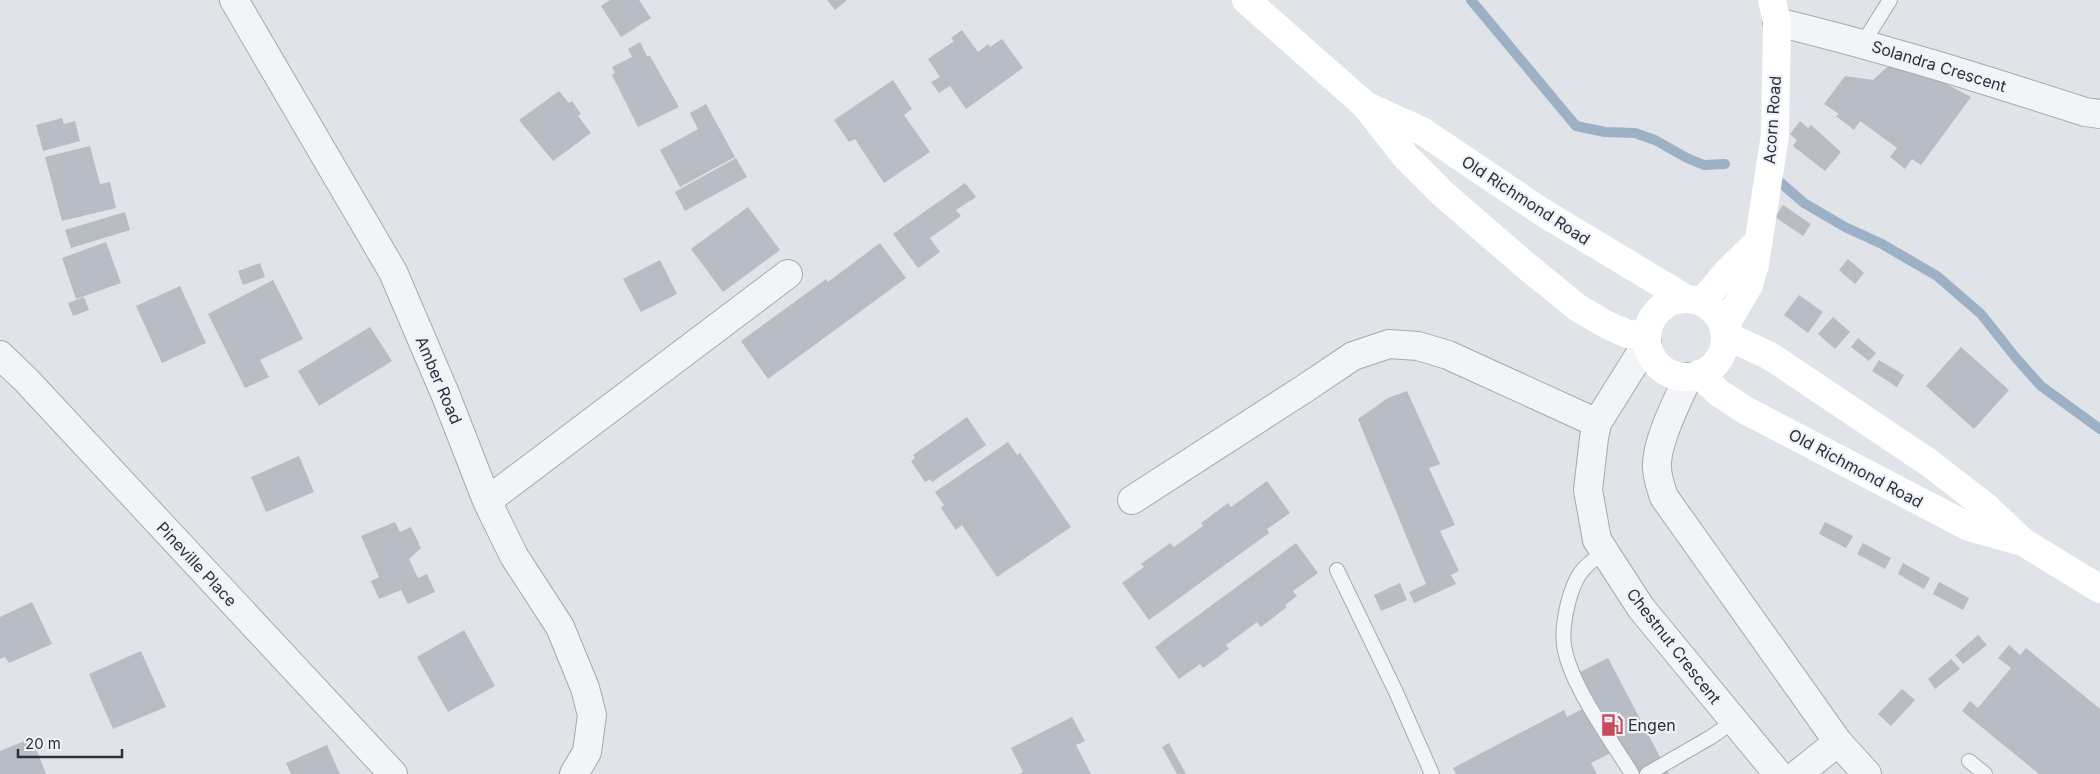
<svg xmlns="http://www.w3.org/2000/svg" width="2100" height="774" font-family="Inter,sans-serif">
	<rect width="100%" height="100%" fill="#e0e3e8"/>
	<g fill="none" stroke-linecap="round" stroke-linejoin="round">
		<path stroke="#9cb0c6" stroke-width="10" d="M 1471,0 L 1576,126 L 1605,132 L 1635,133 L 1655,140 L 1687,158 L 1704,165 L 1725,164
			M 1773,176 L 1804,203 L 1845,227 L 1882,244 L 1937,276 L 1981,314 L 2016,358 L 2041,386 L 2100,429"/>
	</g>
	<path fill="#b7bcc5" d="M 610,0 L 639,0 L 651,18 L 621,37 L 601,6 Z
		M 827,0 L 847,0 L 835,10 Z
		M 962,30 L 978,52 L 988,44 L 990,47 L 1002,39 L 1023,68 L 966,109 L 950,86 L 939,93 L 931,82 L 940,77 L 928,59 L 954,41 L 951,38 Z
		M 640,42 L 647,56 L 650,56 L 679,107 L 638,127 L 612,75 L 615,73 L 612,67 L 632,57 L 628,49 Z
		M 1897,58 L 1971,97 L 1921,165 L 1912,159 L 1905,169 L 1890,157 L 1897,148 L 1860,121 L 1854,130 L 1836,116 L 1839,114 L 1824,104 L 1845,76 L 1873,80 Z
		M 893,80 L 912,109 L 904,115 L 930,152 L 884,183 L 855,139 L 849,142 L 834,120 Z
		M 559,91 L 569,103 L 572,101 L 581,114 L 578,116 L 591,133 L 553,161 L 519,120 Z
		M 706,104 L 735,157 L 680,187 L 660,150 L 698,129 L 690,113 Z
		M 62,118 L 64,124 L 75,121 L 80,141 L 43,151 L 36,125 Z
		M 1800,121 L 1808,128 L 1811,125 L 1841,152 L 1825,171 L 1793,146 L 1797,140 L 1790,134 Z
		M 90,146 L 100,184 L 110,182 L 116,208 L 62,221 L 45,157 Z
		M 736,158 L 747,177 L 685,211 L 675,192 Z
		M 965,183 L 976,197 L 956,210 L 961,216 L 930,238 L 940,252 L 918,268 L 893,234 Z
		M 1783,205 L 1811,224 L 1803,236 L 1775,217 Z
		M 748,207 L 780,250 L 723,292 L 691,249 Z
		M 125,212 L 130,230 L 71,248 L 65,230 Z
		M 106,242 L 121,283 L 76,299 L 62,258 Z
		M 880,243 L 906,278 L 768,379 L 741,341 L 826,279 L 828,282 Z
		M 1848,259 L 1864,273 L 1855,284 L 1839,270 Z
		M 660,260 L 677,294 L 641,312 L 623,279 Z
		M 260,263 L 265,277 L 243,285 L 238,271 Z
		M 273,280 L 303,339 L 260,360 L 269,377 L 245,388 L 208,314 Z
		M 180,286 L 206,343 L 162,363 L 136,306 Z
		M 1799,295 L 1823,312 L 1808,333 L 1784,315 Z
		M 84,297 L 89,310 L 73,316 L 68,303 Z
		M 1833,317 L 1850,332 L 1835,349 L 1818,334 Z
		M 370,327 L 392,361 L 319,406 L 298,371 Z
		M 1858,338 L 1876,353 L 1869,361 L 1851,347 Z
		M 1961,347 L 2009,390 L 1974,429 L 1926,386 Z
		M 1879,360 L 1904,375 L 1897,387 L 1872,371 Z
		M 1407,391 L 1440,464 L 1429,468 L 1455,525 L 1440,531 L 1459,571 L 1451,575 L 1456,584 L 1414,603 L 1409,592 L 1426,584 L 1358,419 L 1388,398 Z
		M 967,417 L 986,445 L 932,482 L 930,479 L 925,482 L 911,461 L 915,458 L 913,455 Z
		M 1008,442 L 1017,455 L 1020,453 L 1071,527 L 997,577 L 962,525 L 956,530 L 941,508 L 944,505 L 935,492 Z
		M 299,456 L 314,492 L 266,512 L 251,477 Z
		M 1267,481 L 1290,513 L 1267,529 L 1269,533 L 1149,620 L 1122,583 L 1144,567 L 1141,564 L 1170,543 L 1174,547 L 1203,526 L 1201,523 L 1228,503 L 1231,507 Z
		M 395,522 L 400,532 L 411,527 L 421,548 L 409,559 L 418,578 L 427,574 L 435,592 L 408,604 L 401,590 L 379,599 L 371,581 L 379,577 L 361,536 Z
		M 1825,522 L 1853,536 L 1846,548 L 1819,534 Z
		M 1296,543 L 1318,573 L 1293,591 L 1297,596 L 1285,605 L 1287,607 L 1261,627 L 1257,622 L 1226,645 L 1229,649 L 1203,668 L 1200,664 L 1179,679 L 1155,647 Z
		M 1863,543 L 1891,558 L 1885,569 L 1857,554 Z
		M 1903,563 L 1930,578 L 1924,589 L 1898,574 Z
		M 1939,582 L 1969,598 L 1963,610 L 1933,594 Z
		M 1400,583 L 1407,600 L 1381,611 L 1374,595 Z
		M 32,602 L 52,644 L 9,663 L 5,657 L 0,659 L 0,617 Z
		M 464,630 L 495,686 L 448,712 L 417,657 Z
		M 1978,635 L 1987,645 L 1963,664 L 1955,655 Z
		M 2009,645 L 2020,655 L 2026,648 L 2100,709 L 2100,774 L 2039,774 L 1962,711 L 1970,701 L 1978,708 L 2011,668 L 1998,658 Z
		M 141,651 L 166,707 L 113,729 L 89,674 Z
		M 1608,658 L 1669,774 L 1624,774 L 1613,752 L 1591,763 L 1597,774 L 1456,774 L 1453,768 L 1564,710 L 1567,717 L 1588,706 L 1572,676 Z
		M 1951,659 L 1960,669 L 1935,689 L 1928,679 Z
		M 1902,689 L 1915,700 L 1891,726 L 1878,714 Z
		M 1072,717 L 1085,741 L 1076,745 L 1091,774 L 1019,774 L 1023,772 L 1011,748 Z
		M 32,738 L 46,774 L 0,774 L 0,751 Z
		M 1169,743 L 1186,774 L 1177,774 L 1162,747 Z
		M 327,745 L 340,774 L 291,774 L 286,763 Z"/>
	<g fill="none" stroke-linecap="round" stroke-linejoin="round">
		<defs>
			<path id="lane" d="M 1863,43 L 1890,0
				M 1605,552 C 1581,567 1575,577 1568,603 C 1565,616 1562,632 1564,645 C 1569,683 1611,740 1632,774
				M 1337,570 L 1395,690 L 1432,774
				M 1969,761 L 1985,774
				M 1647,774 L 1711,737 L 1734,721"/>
			<path id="street" d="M 234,0 L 393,272 L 446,396 L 487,501 L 514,556 L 560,627 L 585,688 L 592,715 L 587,752 L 574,774
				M 1777,22 C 1881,47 1983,79 2085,112 L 2100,114
				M 1647,343 L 1597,423 L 1594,438 L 1588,490 L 1597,540 L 1641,608 L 1778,774
				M 0,355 L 27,381 L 393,774
				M 1688,377 C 1677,402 1659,436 1657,462 C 1656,474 1660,486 1664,497 L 1838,742 L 1867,774
				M 1132,500 L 1304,389 L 1353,356 L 1389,344 L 1418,346 L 1448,355 L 1597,423
				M 487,501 L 788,274
				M 1798,774 L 1838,742"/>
		</defs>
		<use href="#lane" stroke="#a5aab2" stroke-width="16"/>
		<use href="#street" stroke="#a5aab2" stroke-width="30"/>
		<use href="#lane" stroke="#f2f4f7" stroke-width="14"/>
		<use href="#street" stroke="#f2f4f7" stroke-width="28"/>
		<path stroke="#fff" stroke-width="28" d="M 1246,0 L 1365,105 L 1406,157 L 1442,193 L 1524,264 L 1578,308 L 1609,326 L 1628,334 L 1647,335
			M 1369,107 L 1422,131 L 1542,212 L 1685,298
			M1647 338a39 39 0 1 1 78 0a39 39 0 1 1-78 0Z
			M 1702,302 L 1728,271 L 1759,241
			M 1724,327 L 1749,285 L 1755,264 L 1775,135 L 1777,22 L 1772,0
			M 1725,335 L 1770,356 L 1928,462 L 1985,506 L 2023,542 L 2100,589
			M 1699,374 L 1719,393 L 1745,410 L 1969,527 L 2019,541"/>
	</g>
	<defs>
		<symbol id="fuel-bare" viewBox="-9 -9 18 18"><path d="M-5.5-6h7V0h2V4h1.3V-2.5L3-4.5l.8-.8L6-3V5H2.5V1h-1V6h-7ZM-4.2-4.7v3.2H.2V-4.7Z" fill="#c74b5c" stroke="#eff2f6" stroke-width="2.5" paint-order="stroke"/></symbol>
	</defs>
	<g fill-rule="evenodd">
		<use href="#fuel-bare" x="1596" y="709" width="32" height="32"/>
	</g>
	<g text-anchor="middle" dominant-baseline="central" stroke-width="4.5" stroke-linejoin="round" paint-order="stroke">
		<g font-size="16" fill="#29313f" stroke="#eff2f6">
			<text transform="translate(1939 66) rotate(17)">Solandra Crescent</text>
			<text transform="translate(1772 120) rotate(-86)">Acorn Road</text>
			<text transform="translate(1526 200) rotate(33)">Old Richmond Road</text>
			<text transform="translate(439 380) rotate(67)">Amber Road</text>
			<text transform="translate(1856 468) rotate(28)">Old Richmond Road</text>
			<text transform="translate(197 564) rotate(47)">Pineville Place</text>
			<text transform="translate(1674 646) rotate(52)">Chestnut Crescent</text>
		</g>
		<g font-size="16" fill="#29313f" stroke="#eff2f6" text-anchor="start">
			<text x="1628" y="725">Engen</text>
		</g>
	</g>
	<path d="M18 749v8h104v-8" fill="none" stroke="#29313f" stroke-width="2.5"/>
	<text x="25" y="749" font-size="15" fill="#29313f" stroke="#eff2f6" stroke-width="4" paint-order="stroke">20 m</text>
</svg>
